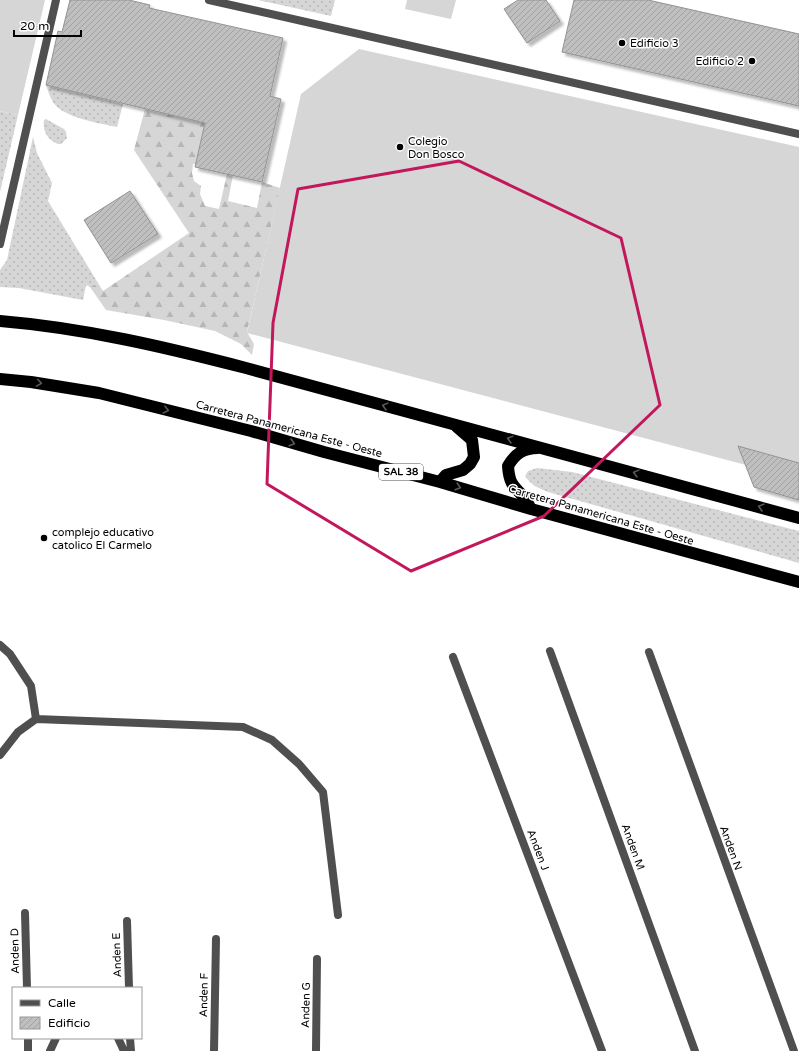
<svg xmlns="http://www.w3.org/2000/svg" width="799" height="1051" font-family="'Varela Round',sans-serif">
	<defs>
		<pattern id="grass-dots" width="8" height="8" patternUnits="userSpaceOnUse"><rect width="8" height="8" fill="#d6d6d6"/><path d="M2 2h.1M6 6h.1" fill="none" stroke="#b6b6b6" stroke-width="1.8" stroke-linecap="round"/></pattern>
		<pattern id="forest-firs" width="22" height="20" patternUnits="userSpaceOnUse"><rect width="22" height="20" fill="#d6d6d6"/><path d="M5 1l3.5 6h-7zM16 11l3.5 6h-7z" fill="#b6b6b6"/></pattern>
		<pattern id="building-hatch" width="6" height="6" patternUnits="userSpaceOnUse"><rect width="6" height="6" fill="#bfbfbf"/><path d="M-1 1l2-2M0 6l6-6M5 7l2-2" fill="none" stroke="#a2a2a2"/></pattern>
		<filter id="shadow"><feDropShadow dx="3.5" dy="3.5" stdDeviation="1" flood-color="#0004"/></filter>
	</defs>
	<rect width="100%" height="100%" fill="#fff"/>
	<path fill="url(#grass-dots)" d="M 258,0 L 335,0 L 331,16 Z
		M 46,85 L 123,104 L 117,127 C 99,123 63,118 53,102 C 50,97 48,91 46,85 Z
		M 0,111 L 18,115 L 0,192 Z
		M 46,119 L 64,129 L 66,132 L 67,138 L 61,144 L 58,144 C 48,140 42,131 44,120 Z
		M 33,137 L 37,153 L 52,183 L 48,201 L 98,283 L 90,287 L 86,285 L 83,300 L 19,288 L 0,287 L 0,270 L 7,260 Z
		M 537,468 L 572,472 L 799,531 L 799,563 L 548,492 C 538,488 531,485 525,476 L 528,471 Z"/>
	<path fill="url(#forest-firs)" d="M 145,109 L 205,123 L 196,164 L 193,164 L 192,173 L 194,181 L 201,186 L 200,194 L 205,206 L 219,209 L 227,174 L 233,175 L 228,201 L 257,208 L 262,182 L 280,188 L 247,332 L 254,344 L 252,355 L 241,344 L 215,331 L 164,320 L 106,310 L 90,287 L 98,283 L 103,291 L 189,233 L 134,150 Z"/>
	<path fill="#d6d6d6" d="M 0,0 L 45,0 L 18,115 L 0,111 Z
		M 407,0 L 456,0 L 451,19 L 405,9 Z
		M 359,49 L 799,147 L 799,463 L 739,446 L 746,465 L 247,333 L 301,94 Z"/>
	<path fill="url(#building-hatch)" stroke="#939393" filter="url(#shadow)" d="M 70,0 L 129,0 L 150,5 L 149,8 L 283,38 L 270,96 L 281,99 L 262,182 L 195,167 L 205,123 L 46,85 L 58,31 L 62,32 Z
		M 518,0 L 546,0 L 560,21 L 527,43 L 504,9 Z
		M 574,0 L 648,0 L 799,34 L 799,106 L 562,52 Z
		M 130,191 L 158,234 L 111,263 L 84,220 Z
		M 738,446 L 799,463 L 799,500 L 754,487 Z"/>
	<g fill="none" stroke-linecap="round" stroke-linejoin="round">
		<path stroke="#4f4f4f" stroke-width="8" d="M 209,0 L 799,134
			M 0,244 L 56,0"/>
		<path stroke="#4f4f4f" stroke-width="8" d="M 0,645 L 10,654 L 31,686 L 36,719
			M 550,651 L 695,1051
			M 649,652 L 794,1051
			M 453,657 L 602,1051
			M 0,755 L 18,732 L 36,719 L 243,727 L 272,740 L 299,764 L 323,792 L 338,915
			M 25,913 L 27,988
			M 127,921 L 129,988
			M 28,1038 L 28,1051
			M 118,1038 L 124,1051
			M 130,1038 L 131,1051
			M 50,1051 L 56,1038
			M 214,1051 L 216,939
			M 316,1051 L 317,959"/>
		<path stroke="#000" stroke-width="12" d="M 0,321 C 84,328 165,347 246,368 L 799,518
			M 0,379 L 31,382 L 99,393 L 251,431 L 324,452 L 440,482 L 531,509 L 799,582
			M 440,482 L 446,475 L 463,470 L 470,464 L 474,457 L 472,440 L 457,427
			M 531,509 C 529,505 526,500 523,496 C 512,485 509,482 508,466 C 515,454 523,448 538,448"/>
	</g>
	<defs><path id="oneway-chevron" d="M-2-3.5L2.5 0L-2 3.5" fill="none" stroke-width="1.6" stroke-linecap="round" stroke-linejoin="round"/></defs>
	<g stroke="#595959">
		<use href="#oneway-chevron" transform="translate(39 383) rotate(9)"/>
		<use href="#oneway-chevron" transform="translate(385 406) rotate(-165)"/>
		<use href="#oneway-chevron" transform="translate(166 410) rotate(14)"/>
		<use href="#oneway-chevron" transform="translate(510 439) rotate(-165)"/>
		<use href="#oneway-chevron" transform="translate(292 443) rotate(16)"/>
		<use href="#oneway-chevron" transform="translate(636 473) rotate(-165)"/>
		<use href="#oneway-chevron" transform="translate(458 487) rotate(17)"/>
		<use href="#oneway-chevron" transform="translate(761 507) rotate(-165)"/>
	</g>
	<path fill="none" stroke="#c2185b" stroke-width="3" stroke-linejoin="round" d="M 459,161 L 621,238 L 660,405 L 544,516 L 411,571 L 267,484 L 273,323 L 298,189 Z"/>
	<g fill="#000" stroke="#fff" stroke-width="1.5">
		<circle cx="622" cy="43" r="4"/>
		<circle cx="752" cy="61" r="4"/>
		<circle cx="400" cy="147" r="4"/>
		<circle cx="44" cy="538" r="4"/>
	</g>
	<g text-anchor="middle" dominant-baseline="central" stroke-width="3" stroke-linejoin="round" paint-order="stroke">
		<rect fill="#fff" stroke="#4c4c4c" stroke-width="1" x="379" y="464" width="44" height="16" rx="3"/>
		<g font-size="10" font-weight="bold" fill="#000">
			<text x="401" y="472">SAL 38</text>
		</g>
		<g font-size="11" fill="#000" stroke="#fff" text-anchor="start">
			<text x="630" y="43">Edificio 3</text>
			<text x="744" y="61" text-anchor="end">Edificio 2</text>
			<text x="408" y="141">Colegio<tspan x="408" dy="13">Don Bosco</tspan></text>
			<text x="52" y="532">complejo educativo<tspan x="52" dy="13">catolico El Carmelo</tspan></text>
		</g>
		<g font-size="11" fill="#000" stroke="#fff">
			<text transform="translate(289 429) rotate(15)">Carretera Panamericana Este - Oeste</text>
			<text transform="translate(601 515) rotate(16)">Carretera Panamericana Este - Oeste</text>
			<text transform="translate(633 847) rotate(70)">Anden M</text>
			<text transform="translate(731 848) rotate(70)">Anden N</text>
			<text transform="translate(538 850) rotate(69)">Anden J</text>
			<text transform="translate(15 951) rotate(-91)">Anden D</text>
			<text transform="translate(117 955) rotate(-92)">Anden E</text>
			<text transform="translate(204 995) rotate(-89)">Anden F</text>
			<text transform="translate(306 1005) rotate(-89)">Anden G</text>
		</g>
	</g>
	<rect x="12" y="987" width="130" height="52" fill="#ffffff" stroke="#999999"/>
	<rect x="20" y="1000" width="20" height="6" fill="#4f4f4f" stroke="#999999"/>
	<text x="48" y="1007" font-size="12" fill="#000000">Calle</text>
	<rect x="20" y="1017" width="20" height="12" fill="url(#building-hatch)" stroke="#999999"/>
	<text x="48" y="1027" font-size="12" fill="#000000">Edificio</text>
	<path d="M14 30v6h67v-6" fill="none" stroke="#000000" stroke-width="2"/>
	<text x="20" y="30" font-size="12" fill="#000000" stroke="#ffffff" stroke-width="3" paint-order="stroke">20 m</text>
</svg>
